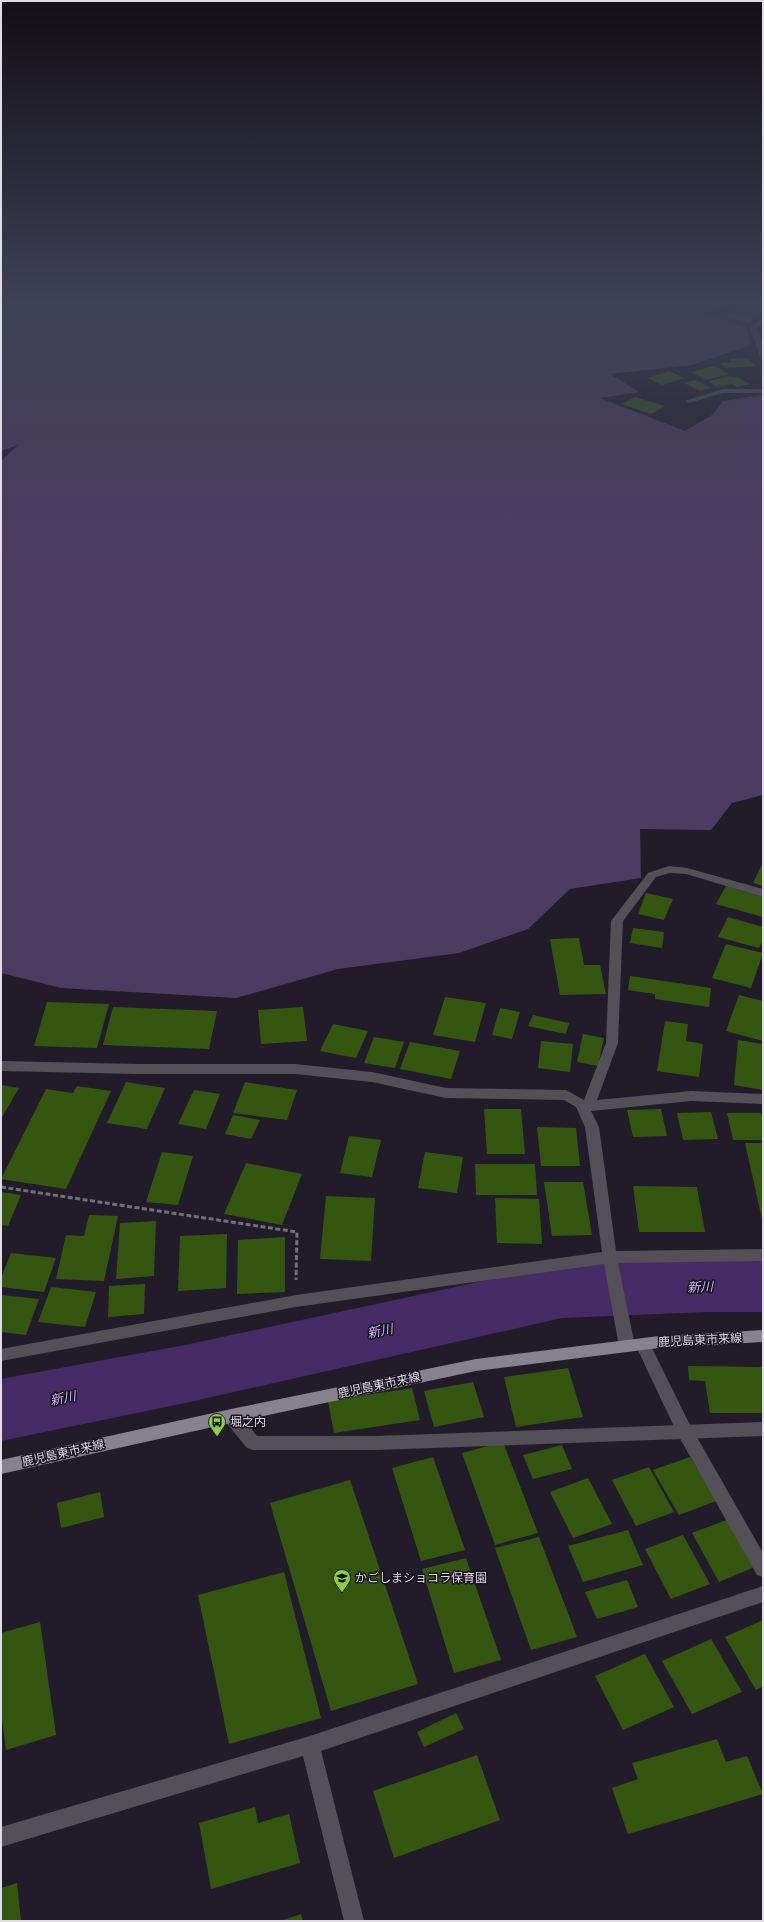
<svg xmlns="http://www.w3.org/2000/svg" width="764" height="1922" font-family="Raleway,'Noto Sans JP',sans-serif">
	<rect width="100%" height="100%" fill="#221c2a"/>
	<path fill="#4c3c61" d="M 11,302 L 732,302 L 704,314 L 746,327 L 751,345 L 692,365 L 610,374 L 639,392 L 600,398 L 685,431 L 712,415 L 723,401 L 763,395 L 763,795 L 732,803 L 711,830 L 640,829 L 641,878 L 570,889 L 528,929 L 459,953 L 338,969 L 236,998 L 61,988 L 1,973 L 1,461 L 18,445 L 1,451 L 1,305 Z"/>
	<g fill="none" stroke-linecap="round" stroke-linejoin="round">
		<path fill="#472b67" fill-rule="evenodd" d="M 706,1258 L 763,1258 L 763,1312 L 706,1312 L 562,1318 L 185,1403 L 1,1441 L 1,1379 L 185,1345 L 562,1264 Z"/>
	</g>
	<path fill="#355611" d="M 739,303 L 763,308 L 763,312 L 759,315 L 731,309 Z
		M 726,311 L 755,316 L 749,322 L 719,316 Z
		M 747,358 L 756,366 L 726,368 L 720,363 L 732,362 L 729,359 Z
		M 714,366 L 730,374 L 706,380 L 691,372 Z
		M 669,371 L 684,378 L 662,385 L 648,378 Z
		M 730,376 L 737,377 L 750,384 L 737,387 L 732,384 L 717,387 L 708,381 Z
		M 695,380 L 711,388 L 700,391 L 684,383 Z
		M 635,397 L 665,406 L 651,414 L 621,404 Z
		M 763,862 L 763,886 L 753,883 Z
		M 726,886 L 763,897 L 763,917 L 716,904 Z
		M 646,893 L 673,899 L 664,920 L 638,914 Z
		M 728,917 L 763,927 L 763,940 L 759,948 L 718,937 Z
		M 633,928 L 664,932 L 662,948 L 630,943 Z
		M 579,938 L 584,965 L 600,965 L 606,994 L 560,995 L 550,939 Z
		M 726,944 L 763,953 L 751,988 L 712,978 Z
		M 630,976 L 711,988 L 709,1007 L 655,999 L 655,994 L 628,990 Z
		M 739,995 L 763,1001 L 763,1041 L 726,1031 Z
		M 445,997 L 486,1003 L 475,1042 L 433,1035 Z
		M 47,1002 L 109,1004 L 97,1048 L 34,1046 Z
		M 113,1007 L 217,1011 L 209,1049 L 103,1045 Z
		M 303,1007 L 307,1041 L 261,1044 L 258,1010 Z
		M 500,1008 L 520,1012 L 512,1039 L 492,1035 Z
		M 533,1015 L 569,1023 L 566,1034 L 528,1026 Z
		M 665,1021 L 688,1024 L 686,1041 L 703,1044 L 699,1077 L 657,1071 Z
		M 333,1024 L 368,1031 L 356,1058 L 320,1051 Z
		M 583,1034 L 604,1038 L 598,1066 L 577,1062 Z
		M 374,1037 L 404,1042 L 395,1068 L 364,1063 Z
		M 738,1040 L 763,1044 L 763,1090 L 734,1085 Z
		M 541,1041 L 573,1044 L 570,1072 L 538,1068 Z
		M 410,1042 L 460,1051 L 451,1079 L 400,1069 Z
		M 126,1082 L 165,1088 L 147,1129 L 107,1123 Z
		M 245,1082 L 297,1090 L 287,1120 L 233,1113 Z
		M 1,1085 L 19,1088 L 1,1119 Z
		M 77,1086 L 111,1091 L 66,1189 L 1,1179 L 46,1089 L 73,1093 Z
		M 194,1090 L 220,1094 L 206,1129 L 178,1124 Z
		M 484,1109 L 521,1109 L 525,1154 L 487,1154 Z
		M 661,1109 L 667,1136 L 633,1137 L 627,1110 Z
		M 711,1112 L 718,1139 L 683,1140 L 677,1113 Z
		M 727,1113 L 761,1113 L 763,1119 L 763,1140 L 733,1140 Z
		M 233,1115 L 260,1120 L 251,1139 L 225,1134 Z
		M 537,1127 L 576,1128 L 580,1166 L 541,1166 Z
		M 349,1136 L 381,1140 L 372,1177 L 340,1173 Z
		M 745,1143 L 763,1143 L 763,1219 L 762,1219 Z
		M 162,1152 L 193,1156 L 178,1205 L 146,1202 Z
		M 425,1152 L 463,1157 L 457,1193 L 418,1188 Z
		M 246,1163 L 302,1174 L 282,1225 L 224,1214 Z
		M 475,1164 L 535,1164 L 537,1195 L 476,1195 Z
		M 544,1182 L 583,1182 L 592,1235 L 552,1236 Z
		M 633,1186 L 697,1187 L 705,1232 L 639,1232 Z
		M 1,1192 L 21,1195 L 8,1226 L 1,1225 Z
		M 326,1196 L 375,1198 L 371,1261 L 320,1259 Z
		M 495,1198 L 539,1199 L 542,1244 L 497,1243 Z
		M 89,1215 L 118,1216 L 104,1281 L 56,1279 L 66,1235 L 84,1236 Z
		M 156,1221 L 154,1276 L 116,1279 L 120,1223 Z
		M 227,1234 L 226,1288 L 178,1291 L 180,1236 Z
		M 285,1237 L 285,1292 L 237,1294 L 238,1240 Z
		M 11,1253 L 56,1258 L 44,1292 L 1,1287 L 1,1278 Z
		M 145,1284 L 144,1314 L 108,1317 L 109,1286 Z
		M 51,1287 L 96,1292 L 85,1327 L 38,1322 Z
		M 1,1295 L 39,1299 L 26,1335 L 1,1332 Z
		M 688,1366 L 763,1367 L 763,1413 L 710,1413 L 705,1381 L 689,1380 Z
		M 568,1368 L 583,1417 L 516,1427 L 504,1377 Z
		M 473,1382 L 484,1417 L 434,1427 L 424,1391 Z
		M 412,1388 L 420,1420 L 334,1433 L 328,1401 Z
		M 503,1442 L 538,1533 L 495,1545 L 462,1453 Z
		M 562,1445 L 572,1469 L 533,1479 L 523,1455 Z
		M 433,1457 L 465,1550 L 421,1561 L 392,1468 Z
		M 690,1457 L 716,1501 L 679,1515 L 653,1470 Z
		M 649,1467 L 674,1512 L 636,1526 L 612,1480 Z
		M 588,1478 L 612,1524 L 573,1538 L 550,1492 Z
		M 350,1480 L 418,1684 L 331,1711 L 270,1503 Z
		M 100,1492 L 104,1517 L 61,1528 L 57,1503 Z
		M 729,1519 L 757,1566 L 719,1582 L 692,1533 Z
		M 628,1530 L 643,1565 L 583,1582 L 568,1546 Z
		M 683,1535 L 710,1584 L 671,1599 L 645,1549 Z
		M 539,1537 L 577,1637 L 531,1650 L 495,1548 Z
		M 466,1558 L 501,1660 L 454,1673 L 422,1569 Z
		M 284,1572 L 321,1718 L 229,1744 L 198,1595 Z
		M 627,1580 L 638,1607 L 597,1619 L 585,1592 Z
		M 763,1620 L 763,1686 L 756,1690 L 725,1637 Z
		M 40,1622 L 56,1735 L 6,1750 L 1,1711 L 1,1633 Z
		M 711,1639 L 742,1692 L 692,1714 L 662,1661 Z
		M 645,1654 L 674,1707 L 623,1730 L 595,1676 Z
		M 456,1713 L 464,1729 L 424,1747 L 417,1732 Z
		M 717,1739 L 726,1762 L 747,1756 L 763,1794 L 628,1834 L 612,1788 L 638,1779 L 632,1763 Z
		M 477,1755 L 500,1820 L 394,1858 L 373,1791 Z
		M 255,1807 L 258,1823 L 289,1814 L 300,1863 L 211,1889 L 199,1823 Z
		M 17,1883 L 21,1921 L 1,1921 L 1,1888 Z
		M 301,1914 L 303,1921 L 280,1921 Z"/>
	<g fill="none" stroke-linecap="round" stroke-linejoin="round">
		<path stroke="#726e7a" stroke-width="3" stroke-dasharray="5 2.5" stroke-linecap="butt" d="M 1,1187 L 297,1232 L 296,1280"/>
		<path fill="#535058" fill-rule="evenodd" d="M 643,1338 L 648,1340 L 690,1425 L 763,1553 L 763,1577 L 757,1575 L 678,1435 L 635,1344 L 638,1340 Z
			M 763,1586 L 763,1602 L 321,1751 L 364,1921 L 344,1921 L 303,1756 L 1,1847 L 1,1827 L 310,1736 Z"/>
		<path fill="#535058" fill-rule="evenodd" d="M 763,318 L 763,323 L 757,328 L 763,346 L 763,358 L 760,356 L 750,327 Z
			M 723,389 L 763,389 L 763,393 L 723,393 L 689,403 L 685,401 Z
			M 669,866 L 687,868 L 763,889 L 763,897 L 686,874 L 670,873 L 656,877 L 623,921 L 618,1043 L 597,1100 L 691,1091 L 763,1094 L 763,1104 L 691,1101 L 591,1111 L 599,1127 L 616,1251 L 763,1249 L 763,1261 L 618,1263 L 635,1346 L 632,1350 L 627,1352 L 622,1350 L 619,1346 L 604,1264 L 296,1307 L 1,1361 L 1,1349 L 296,1295 L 602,1252 L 585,1127 L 576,1107 L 564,1100 L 446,1098 L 372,1082 L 295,1074 L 136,1074 L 1,1071 L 1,1061 L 136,1064 L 295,1064 L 372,1072 L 446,1088 L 566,1090 L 584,1100 L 606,1043 L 611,921 L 648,873 Z
			M 231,1409 L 237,1411 L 257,1436 L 376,1436 L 763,1422 L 763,1436 L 376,1450 L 253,1450 L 247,1448 L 225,1421 L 223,1416 L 225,1411 Z"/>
		<path fill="#878190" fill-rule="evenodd" d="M 763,1330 L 763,1342 L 659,1348 L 476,1371 L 231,1423 L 1,1474 L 1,1460 L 231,1409 L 476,1359 L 659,1336 Z"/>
	</g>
	<linearGradient id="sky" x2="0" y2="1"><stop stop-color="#130f17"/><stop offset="0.53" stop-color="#3e4055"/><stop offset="1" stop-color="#3e4055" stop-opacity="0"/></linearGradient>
	<rect width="764" height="571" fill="url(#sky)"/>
	<defs>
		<symbol id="bus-pin" viewBox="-11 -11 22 30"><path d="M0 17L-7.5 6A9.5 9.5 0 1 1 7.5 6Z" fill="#8ace47" stroke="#191320"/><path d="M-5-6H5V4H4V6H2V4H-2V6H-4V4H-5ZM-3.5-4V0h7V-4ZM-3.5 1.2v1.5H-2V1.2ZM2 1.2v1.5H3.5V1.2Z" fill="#111"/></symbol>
		<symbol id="school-pin" viewBox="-11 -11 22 30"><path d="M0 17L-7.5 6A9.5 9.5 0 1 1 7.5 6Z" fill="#8ace47" stroke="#191320"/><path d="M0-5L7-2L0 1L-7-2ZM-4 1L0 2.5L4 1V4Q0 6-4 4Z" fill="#111"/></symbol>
	</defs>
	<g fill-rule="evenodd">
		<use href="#bus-pin" x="207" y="1412" width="20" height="27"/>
		<use href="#school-pin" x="332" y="1568" width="20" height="27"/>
	</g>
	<g text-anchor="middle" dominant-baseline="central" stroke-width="3" stroke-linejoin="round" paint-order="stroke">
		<g font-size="12" fill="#dfdce6" stroke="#191320">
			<text transform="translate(700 1340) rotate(-3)">鹿児島東市来線</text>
			<text transform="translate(379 1385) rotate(-12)">鹿児島東市来線</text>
			<text transform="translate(63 1453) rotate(-13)">鹿児島東市来線</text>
		</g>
		<g font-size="12" fill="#dfdce6" stroke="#191320" text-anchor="start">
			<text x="230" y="1422">堀之内</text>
			<text x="355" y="1578">かごしまショコラ保育園</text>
		</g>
		<g font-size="13" font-style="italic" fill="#d0b1fb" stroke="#191320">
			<text transform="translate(700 1287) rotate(-2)">新川</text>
			<text transform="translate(380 1331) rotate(-12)">新川</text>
			<text transform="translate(63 1398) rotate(-11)">新川</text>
		</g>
	</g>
	<rect width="764" height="1922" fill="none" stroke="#dfdce6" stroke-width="4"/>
</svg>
